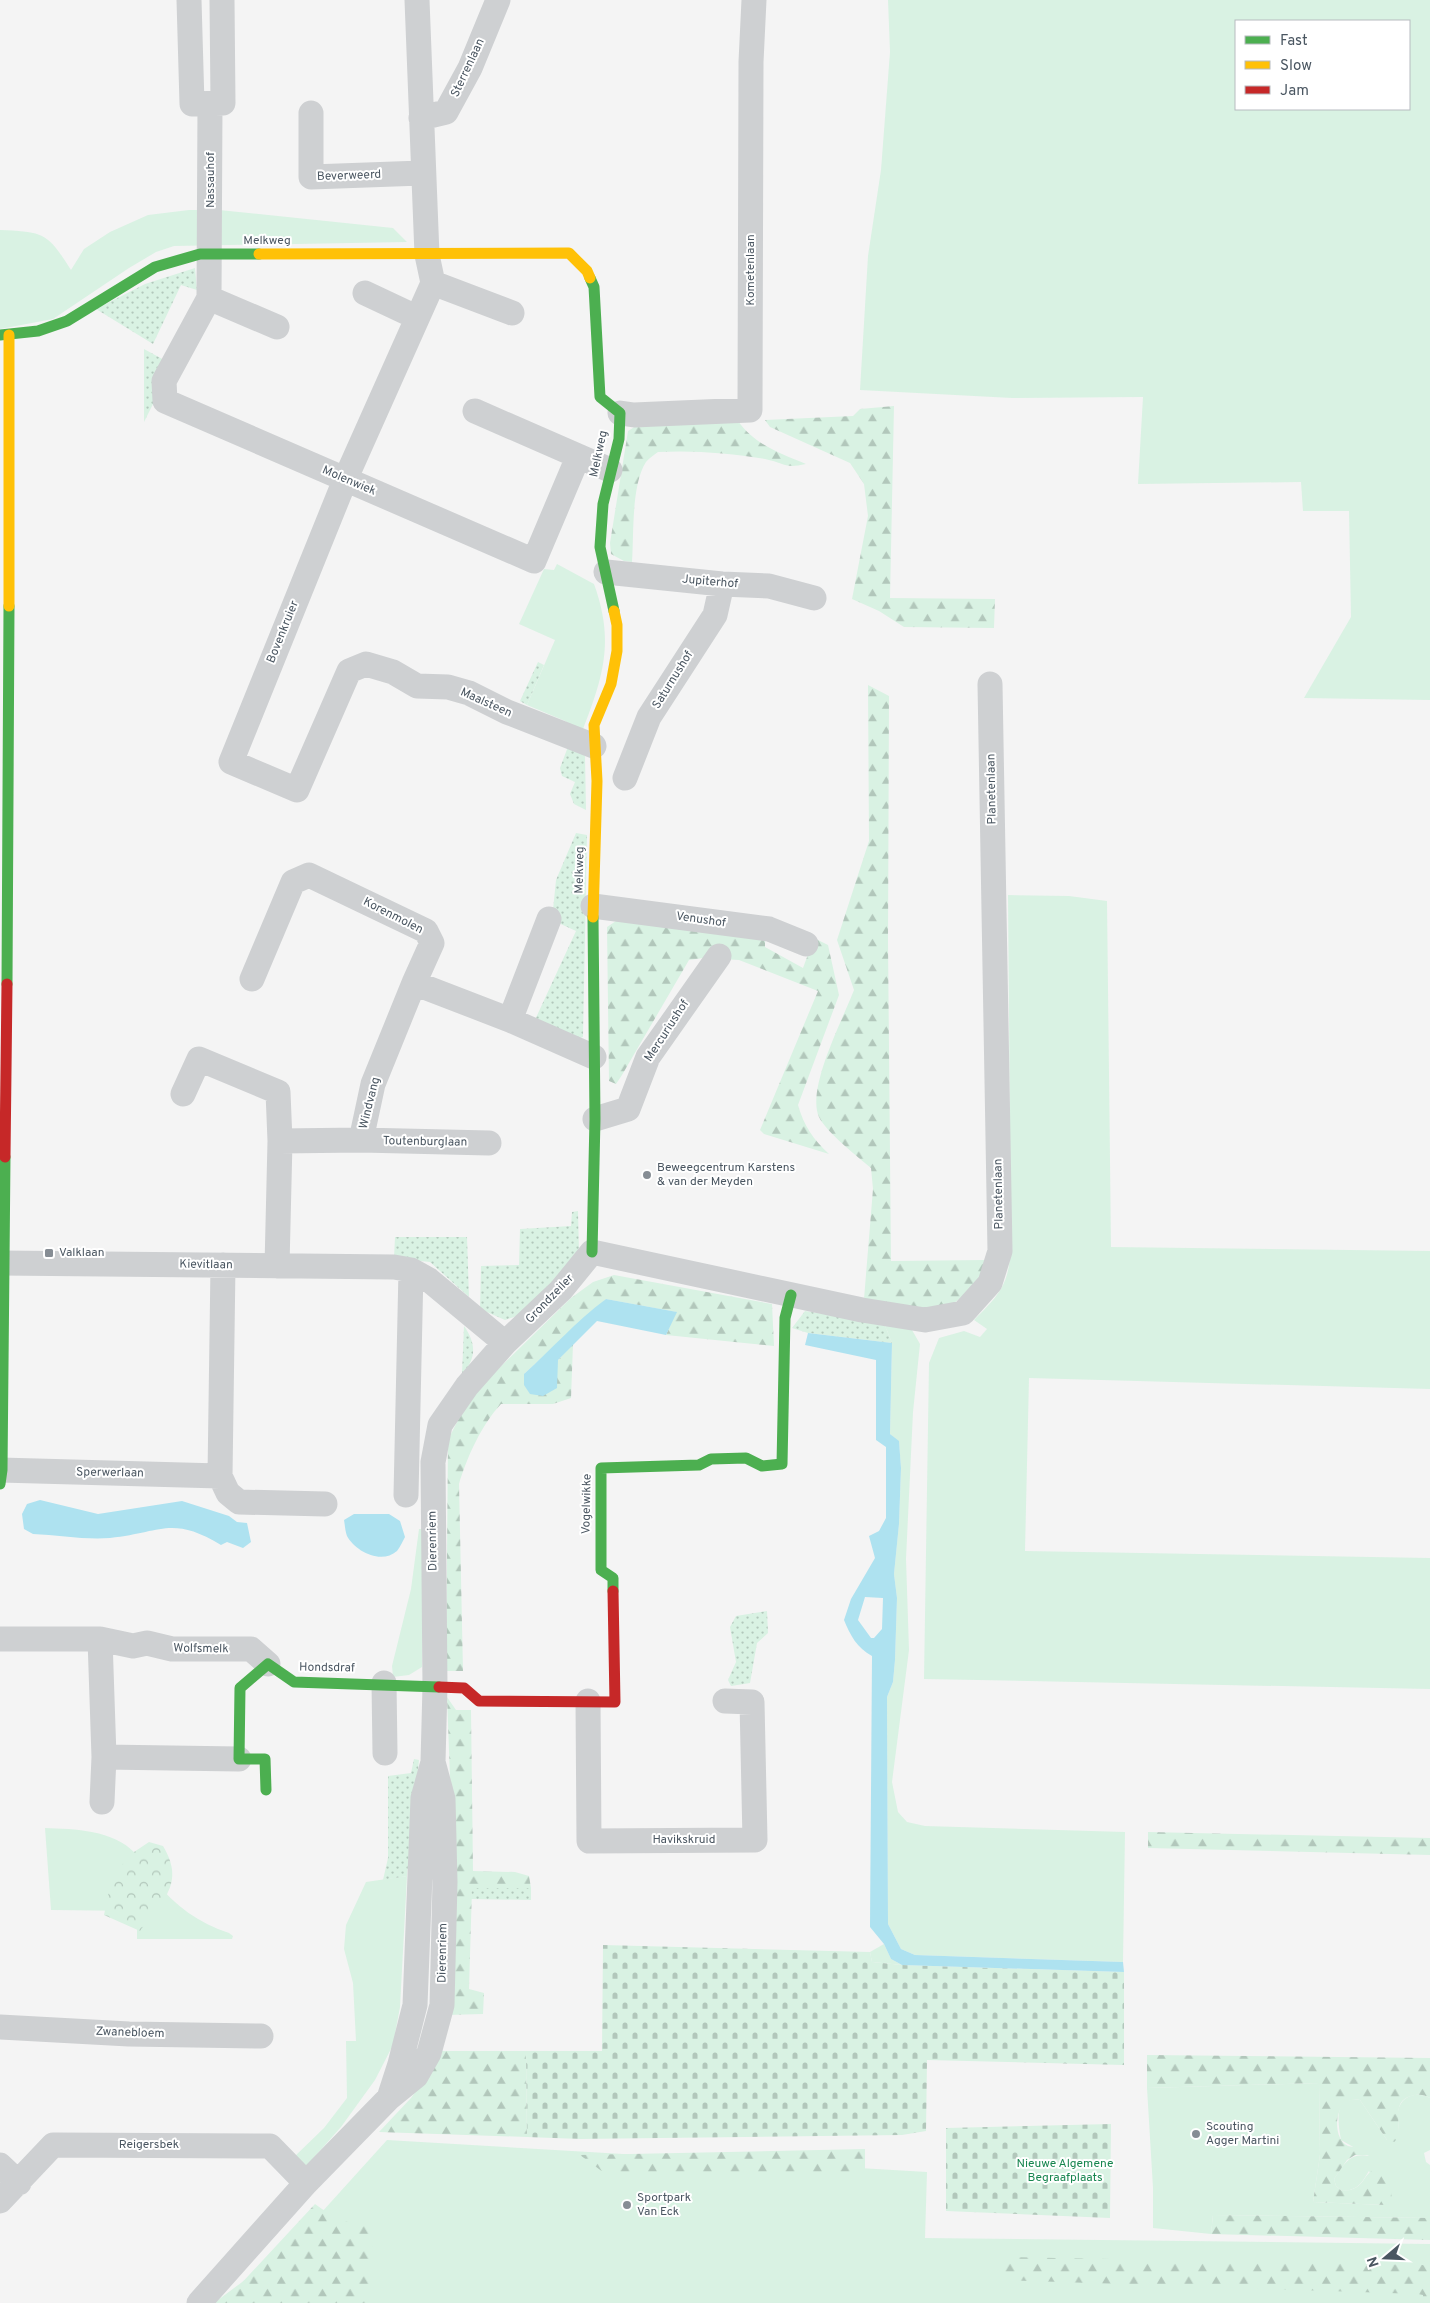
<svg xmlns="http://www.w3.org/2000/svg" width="1430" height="2303" font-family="Overpass,sans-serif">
	<defs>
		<pattern id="forest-firs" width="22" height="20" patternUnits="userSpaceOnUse" patternTransform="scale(1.25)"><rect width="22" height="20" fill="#d9f2e3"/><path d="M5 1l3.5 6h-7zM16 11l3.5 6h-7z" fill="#b2c7bb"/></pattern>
		<pattern id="cemetery-stones" width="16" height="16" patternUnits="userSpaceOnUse" patternTransform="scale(1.25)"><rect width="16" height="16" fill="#d9f2e3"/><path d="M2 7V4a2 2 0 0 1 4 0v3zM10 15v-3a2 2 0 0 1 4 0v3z" fill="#b2c7bb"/></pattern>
		<pattern id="park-crowns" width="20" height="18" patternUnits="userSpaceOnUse" patternTransform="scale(1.25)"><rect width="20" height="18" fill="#d9f2e3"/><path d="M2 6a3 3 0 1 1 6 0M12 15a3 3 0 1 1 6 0" fill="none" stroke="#b2c7bb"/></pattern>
		<pattern id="garden-dots" width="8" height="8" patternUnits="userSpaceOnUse" patternTransform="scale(1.25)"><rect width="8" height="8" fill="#d9f2e3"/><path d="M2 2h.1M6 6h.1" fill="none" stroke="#b2c7bb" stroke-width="1.8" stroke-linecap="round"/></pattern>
	</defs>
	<rect width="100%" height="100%" fill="#f4f4f4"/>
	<path fill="#d9f2e3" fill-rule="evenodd" d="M 888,0 L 1430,0 L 1430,700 L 1304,698 L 1351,617 L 1349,511 L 1303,511 L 1301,482 L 1138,484 L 1143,397 L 1012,398 L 860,390 L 868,256 L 881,170 L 890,52 ZM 1409,21 L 1409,109 L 1236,109 L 1236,21 Z
		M 189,210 L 219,210 L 393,228 L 407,242 L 174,246 L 156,252 L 129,268 L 53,319 L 0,329 L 0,230 C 44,232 47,232 71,270 L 84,249 L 110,232 L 148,215 Z
		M 557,564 L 594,584 C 615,642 603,677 582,732 L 565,721 L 527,705 L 555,640 L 519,624 L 544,569 L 554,570 Z
		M 1008,895 L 1069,896 L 1107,901 L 1111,1247 L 1430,1251 L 1430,1389 L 1029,1378 L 1025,1551 L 1430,1558 L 1430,1689 L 924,1679 L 929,1363 L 939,1338 L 964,1331 L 980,1337 L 987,1329 L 974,1320 C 1000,1294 1008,1286 1011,1249 Z
		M 884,1323 L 912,1330 L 920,1344 L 913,1412 L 906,1559 L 909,1650 L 892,1782 L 898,1812 L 907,1822 L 925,1826 L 1125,1832 L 1123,1962 L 915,1955 L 901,1949 L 888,1924 L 887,1697 L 893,1682 L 895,1660 L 897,1598 L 894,1574 L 899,1524 L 901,1468 L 899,1442 L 890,1434 L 892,1343 Z
		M 419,1529 L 424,1529 L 422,1667 L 409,1675 L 393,1677 L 392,1666 L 411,1589 Z
		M 45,1828 C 75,1829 113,1830 135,1853 C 143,1861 148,1872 155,1881 C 175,1906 199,1923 229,1933 L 233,1936 L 232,1939 L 137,1939 L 137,1911 L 51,1910 Z
		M 407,1876 L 400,2007 L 393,2045 L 375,2080 L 341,2127 L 302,2171 L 293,2158 L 324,2128 L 347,2098 L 346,2041 L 356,2041 L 353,1983 L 344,1949 L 346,1925 L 366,1882 Z
		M 884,1944 L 891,1959 L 902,1965 L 872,1962 L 870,1952 Z
		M 1319,2083 L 1320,2155 L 1313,2202 L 1385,2205 L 1369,2171 C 1361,2184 1358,2190 1342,2191 L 1336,2186 L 1334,2179 C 1344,2165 1349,2152 1369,2156 L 1341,2140 C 1338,2123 1333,2096 1360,2100 L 1387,2140 L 1399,2131 C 1399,2125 1397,2117 1398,2111 C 1401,2095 1418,2091 1430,2098 L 1430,2150 L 1424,2153 L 1426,2162 L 1430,2165 L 1430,2218 L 1213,2215 L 1211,2234 L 1153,2228 L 1153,2188 L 1147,2088 Z
		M 387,2140 L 927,2172 L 925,2238 L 1430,2244 L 1430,2303 L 214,2303 L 293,2244 Z"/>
	<path fill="url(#forest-firs)" d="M 894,406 L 890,598 L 995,599 L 994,628 L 904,627 L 879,611 L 852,599 L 868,516 L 864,484 L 850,463 L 770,427 L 765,420 L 853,416 L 860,409 Z
		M 738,421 C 755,445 780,453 806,464 C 784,469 785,463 765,459 C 730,453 693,450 658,452 C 654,455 649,458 646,462 C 631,485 634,535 632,562 L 624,561 L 611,554 L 610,543 L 628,431 L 636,426 Z
		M 868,685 L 889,696 L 888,942 L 891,1261 L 985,1260 L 985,1266 L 973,1288 L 953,1304 L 933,1311 L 864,1299 L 873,1189 L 871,1168 C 858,1157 826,1132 819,1117 C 806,1089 843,1019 854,990 L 837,940 L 869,841 Z
		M 616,921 L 765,934 L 765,947 L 803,968 L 814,938 L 828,945 L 839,995 L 798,1105 C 804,1126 813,1139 829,1154 L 764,1134 L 760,1130 L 818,991 L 739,960 L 703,958 L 689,960 L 622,1075 L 616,1084 L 609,1081 L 607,927 Z
		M 614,1275 L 772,1304 L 774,1346 L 666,1335 L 676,1312 L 606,1299 L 524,1374 L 558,1360 L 573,1344 L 571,1398 L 553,1404 L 501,1404 C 482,1424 467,1457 459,1484 L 463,1671 L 446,1671 L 448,1440 L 465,1406 L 491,1376 L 571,1298 L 593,1282 Z
		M 447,1697 L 456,1710 L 471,1710 L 473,1871 L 515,1872 L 529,1876 L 531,1888 L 472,1889 L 469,1989 L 484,1993 L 483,2014 L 447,2015 L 450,1777 Z
		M 1148,1832 L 1430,1838 L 1430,1855 L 1148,1848 Z
		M 442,2051 L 526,2051 L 527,2137 L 379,2132 L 411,2098 L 441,2056 Z
		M 1147,2055 L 1430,2058 L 1430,2098 C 1423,2094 1419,2094 1411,2096 C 1392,2101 1400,2122 1399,2137 L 1394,2142 L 1387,2140 L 1360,2100 C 1333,2095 1331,2139 1348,2146 C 1354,2148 1363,2147 1368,2147 L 1373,2155 L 1355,2155 L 1347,2160 L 1334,2179 L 1336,2186 L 1342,2191 C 1368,2190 1360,2172 1379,2168 C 1392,2176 1391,2188 1392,2202 L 1385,2205 L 1313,2202 L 1320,2155 L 1319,2083 L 1147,2088 Z
		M 865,2149 L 865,2173 L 607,2175 L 580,2155 Z
		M 315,2204 C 334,2218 350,2225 373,2227 L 372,2303 L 223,2303 Z
		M 1213,2215 L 1430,2218 L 1430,2240 L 1211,2234 Z
		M 1003,2257 L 1423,2265 L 1430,2267 L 1430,2303 L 1423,2303 L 1423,2295 L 1418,2294 L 1002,2280 Z"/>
	<path fill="url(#cemetery-stones)" d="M 603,1945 L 870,1952 L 872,1962 L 902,1965 L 1124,1972 L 1124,2065 L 927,2060 L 926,2131 L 902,2135 L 580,2139 L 527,2137 L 526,2051 L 602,2051 Z
		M 1111,2124 L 1110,2218 L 946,2211 L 946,2128 Z"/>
	<path fill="url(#park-crowns)" d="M 149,1842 L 163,1846 C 186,1884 162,1901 140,1931 L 104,1915 L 112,1877 L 131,1854 Z"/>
	<path fill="url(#garden-dots)" d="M 195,268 L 197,290 L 181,285 L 153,344 L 96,309 L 145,284 Z
		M 144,349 L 166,361 L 159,392 L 144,422 Z
		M 538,662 L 544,665 L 527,705 L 520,701 Z
		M 569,744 L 585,756 L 586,810 L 574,804 L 570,794 L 575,782 L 562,776 L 560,768 Z
		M 576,833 L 587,835 L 583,1037 L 575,1040 L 534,1022 L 576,931 L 552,920 L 556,880 Z
		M 578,1211 L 579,1252 L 523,1314 L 505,1320 L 480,1309 L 481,1266 L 519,1265 L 520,1229 L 571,1226 L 572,1212 Z
		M 395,1237 L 467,1237 L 469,1297 L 430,1262 L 394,1258 Z
		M 805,1311 L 884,1323 L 892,1343 L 808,1333 L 792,1328 Z
		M 464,1326 C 476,1343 477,1358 462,1374 Z
		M 767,1611 L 768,1633 L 757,1643 L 750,1683 L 731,1686 L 728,1680 L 736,1662 L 730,1627 L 736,1616 Z
		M 414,1759 L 419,1760 L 407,1876 L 383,1880 L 388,1858 L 388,1776 L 411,1773 Z
		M 472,1888 L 531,1888 L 531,1900 L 471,1899 Z"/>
	<path fill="#aee2f0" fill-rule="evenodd" d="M 606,1299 L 677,1312 L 666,1335 L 597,1321 L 558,1360 L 557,1388 L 543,1396 L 530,1394 L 524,1385 L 524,1374 C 552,1349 576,1321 606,1299 Z
		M 808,1333 L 892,1343 L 890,1434 L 899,1441 L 901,1468 L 899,1524 L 894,1574 L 897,1598 L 895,1660 L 893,1682 L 887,1697 L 888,1924 L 901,1949 L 915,1955 L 1123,1962 L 1124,1972 L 902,1965 L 891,1959 L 884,1944 L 870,1927 L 872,1656 C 857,1648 850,1635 844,1620 L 851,1599 L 875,1558 L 869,1536 L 879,1531 L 886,1518 L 886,1447 L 876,1440 L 876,1360 L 805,1345 ZM 865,1597 L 883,1598 L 882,1629 L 874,1638 L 871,1638 L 858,1620 Z
		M 40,1500 L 98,1514 L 182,1501 L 229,1516 L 237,1522 L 247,1523 L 251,1542 L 243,1548 L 227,1542 L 221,1545 C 171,1515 161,1533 110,1538 C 85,1540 58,1535 33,1534 L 24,1529 L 22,1514 L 27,1504 Z
		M 354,1514 L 389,1514 L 400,1521 L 405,1537 C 403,1541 400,1547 397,1551 C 381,1565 355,1551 347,1536 C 345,1531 345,1525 344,1520 Z"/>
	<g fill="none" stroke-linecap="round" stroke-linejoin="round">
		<path stroke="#ced0d2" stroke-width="25" d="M 189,0 L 192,104 L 223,103 L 222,0
			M 417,0 L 427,255 L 433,283 L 345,480 L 231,762 L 297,790 L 349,671 L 366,664 L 393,672 L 417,686 L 448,687 L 469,693 L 507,712 L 594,746
			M 210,105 L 209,298 L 164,381 L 165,401 L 534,561 L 578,457
			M 311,113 L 311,177 L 422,173
			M 421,118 L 446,112 L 470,68 L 498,0
			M 433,283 L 512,313
			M 365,293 L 416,317
			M 209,298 L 277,327
			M 475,411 L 610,470
			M 620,413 L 634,415 L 750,410 L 751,62 L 754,0
			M 606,572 L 722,584 L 769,586 L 814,598
			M 625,778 L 649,717 L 715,615 L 722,584
			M 593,906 L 769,929 L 806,944
			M 252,979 L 293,882 L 309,875 L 426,931 L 432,943 L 414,983
			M 510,1020 L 549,919
			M 183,1094 L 199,1059 L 278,1092 L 280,1141 L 361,1140 L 373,1084 L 414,983 L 510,1020 L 594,1057
			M 595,1119 L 628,1109 L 648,1057 L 719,956
			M 361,1140 L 489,1143
			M 0,1263 L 394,1267 L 411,1270 L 429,1280 L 505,1343
			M 223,1265 L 220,1476 L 228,1493 L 239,1502 L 325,1504
			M 277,1266 L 280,1141
			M 0,1470 L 220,1476
			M 406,1495 L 411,1270
			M 0,1639 L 100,1639 L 133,1646 L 147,1643 L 172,1649 L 251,1649 L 268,1664
			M 100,1639 L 104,1757 L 102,1802
			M 384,1683 L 385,1753
			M 588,1701 L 589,1841 L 755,1840 L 752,1702 L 725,1701
			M 104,1757 L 239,1759
			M 0,2027 L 129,2034 L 261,2036
			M 389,2098 L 400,2064 L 415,2005 L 423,1798 L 433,1762 L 435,1686 L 433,1462 L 440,1425 L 467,1386 L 505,1343 L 561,1290 L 592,1252 L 862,1310 L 925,1320 L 963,1313 L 990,1283 L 1000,1251 L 990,684
			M 0,2165 L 19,2183
			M 0,2201 L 53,2145 L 270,2146 L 306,2183
			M 199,2303 L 306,2183 L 389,2098 L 416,2076 L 429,2053 L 442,2005 L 445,1882 L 443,1799 L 433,1762"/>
		<path stroke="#4caf50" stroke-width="11" d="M 590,278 L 594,287 L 600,397 L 620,413 L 619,439 L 603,504 L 600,547 L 614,611
			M 0,335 L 38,331 L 67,321 L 155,267 L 200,254 L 259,254
			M 7,984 L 9,606
			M 592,1252 L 595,1119 L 593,917
			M 0,1484 L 2,1470 L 5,1157
			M 613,1591 L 613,1578 L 601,1570 L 601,1468 L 699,1465 L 711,1459 L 746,1458 L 762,1466 L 782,1464 L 785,1318 L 791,1295
			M 266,1790 L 265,1759 L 239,1759 L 240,1688 L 268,1664 L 294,1682 L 439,1687"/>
		<path stroke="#ffc107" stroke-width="11" d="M 259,254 L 569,253 L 587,271 L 590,278
			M 9,335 L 9,606
			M 593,917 L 597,781 L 594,725 L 611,684 L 617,651 L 617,625 L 614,611"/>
		<path stroke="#c62828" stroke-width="11" d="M 5,1157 L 7,984
			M 439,1687 L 464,1688 L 479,1701 L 615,1702 L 613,1591"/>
	</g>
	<g fill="#868d94" stroke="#fff" stroke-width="2">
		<circle cx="647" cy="1175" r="5"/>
		<rect x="44" y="1248" width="10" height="10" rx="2.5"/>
		<circle cx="1196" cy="2134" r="5"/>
		<circle cx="627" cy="2205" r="5"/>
	</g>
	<g text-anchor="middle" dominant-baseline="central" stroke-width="4" stroke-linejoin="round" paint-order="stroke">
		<g font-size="12" fill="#4a5661" stroke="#fff">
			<text transform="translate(468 68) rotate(-65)">Sterrenlaan</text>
			<text transform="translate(349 176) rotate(-2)">Beverweerd</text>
			<text transform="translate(211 180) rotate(-90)">Nassauhof</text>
			<text x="267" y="241">Melkweg</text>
			<text transform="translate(751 270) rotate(-90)">Kometenlaan</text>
			<text transform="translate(599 454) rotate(-78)">Melkweg</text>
			<text transform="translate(349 481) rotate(23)">Molenwiek</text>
			<text transform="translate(710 582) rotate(5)">Jupiterhof</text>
			<text transform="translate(283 632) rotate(-68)">Bovenkruier</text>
			<text transform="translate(673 680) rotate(-58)">Saturnushof</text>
			<text transform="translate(486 703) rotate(24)">Maalsteen</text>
			<text transform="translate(992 789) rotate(-91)">Planetenlaan</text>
			<text transform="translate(580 870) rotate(-89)">Melkweg</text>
			<text transform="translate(393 916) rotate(27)">Korenmolen</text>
			<text transform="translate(701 920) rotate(8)">Venushof</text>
			<text transform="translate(667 1031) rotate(-57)">Mercuriushof</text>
			<text transform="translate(370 1103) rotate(-76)">Windvang</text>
			<text transform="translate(425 1142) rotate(1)">Toutenburglaan</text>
			<text transform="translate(999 1194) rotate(-91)">Planetenlaan</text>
			<text transform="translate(206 1265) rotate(1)">Kievitlaan</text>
			<text transform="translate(550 1299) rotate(-46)">Grondzeiler</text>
			<text transform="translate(110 1473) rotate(1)">Sperwerlaan</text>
			<text transform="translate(587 1504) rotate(-89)">Vogelwikke</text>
			<text transform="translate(433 1541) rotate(-91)">Dierenriem</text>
			<text transform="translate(201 1649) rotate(1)">Wolfsmelk</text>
			<text transform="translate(327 1668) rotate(1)">Hondsdraf</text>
			<text x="684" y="1840">Havikskruid</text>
			<text transform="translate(443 1953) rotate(-89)">Dierenriem</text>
			<text transform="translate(130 2033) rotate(2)">Zwanebloem</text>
			<text x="149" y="2145">Reigersbek</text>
		</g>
		<g font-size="12" fill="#4a5661" stroke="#fff" text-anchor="start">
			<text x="657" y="1168">Beweegcentrum Karstens<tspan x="657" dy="14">&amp; van der Meyden</tspan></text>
			<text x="59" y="1253">Valklaan</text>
			<text x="1206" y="2127">Scouting<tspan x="1206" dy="14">Agger Martini</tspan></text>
			<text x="637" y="2198">Sportpark<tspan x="637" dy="14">Van Eck</tspan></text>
		</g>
		<g font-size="12" fill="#17864f" stroke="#fff">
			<text x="1065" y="2164">Nieuwe Algemene<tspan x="1065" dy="14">Begraafplaats</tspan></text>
		</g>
	</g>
	<rect x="1235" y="20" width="175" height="90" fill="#ffffff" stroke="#b7bbc0"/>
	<rect x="1245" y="36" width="25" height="8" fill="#4caf50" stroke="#b7bbc0"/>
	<text x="1280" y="45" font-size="15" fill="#4a5661">Fast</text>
	<rect x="1245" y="61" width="25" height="8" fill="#ffc107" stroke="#b7bbc0"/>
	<text x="1280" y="70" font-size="15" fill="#4a5661">Slow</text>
	<rect x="1245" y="86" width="25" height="8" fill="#c62828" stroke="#b7bbc0"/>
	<text x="1280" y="95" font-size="15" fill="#4a5661">Jam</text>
	<g transform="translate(1385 2258) rotate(251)" stroke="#ffffff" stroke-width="4" paint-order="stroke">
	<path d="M0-4L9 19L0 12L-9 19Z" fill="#4a5661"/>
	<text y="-8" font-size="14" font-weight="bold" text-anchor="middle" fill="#4a5661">N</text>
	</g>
</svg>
